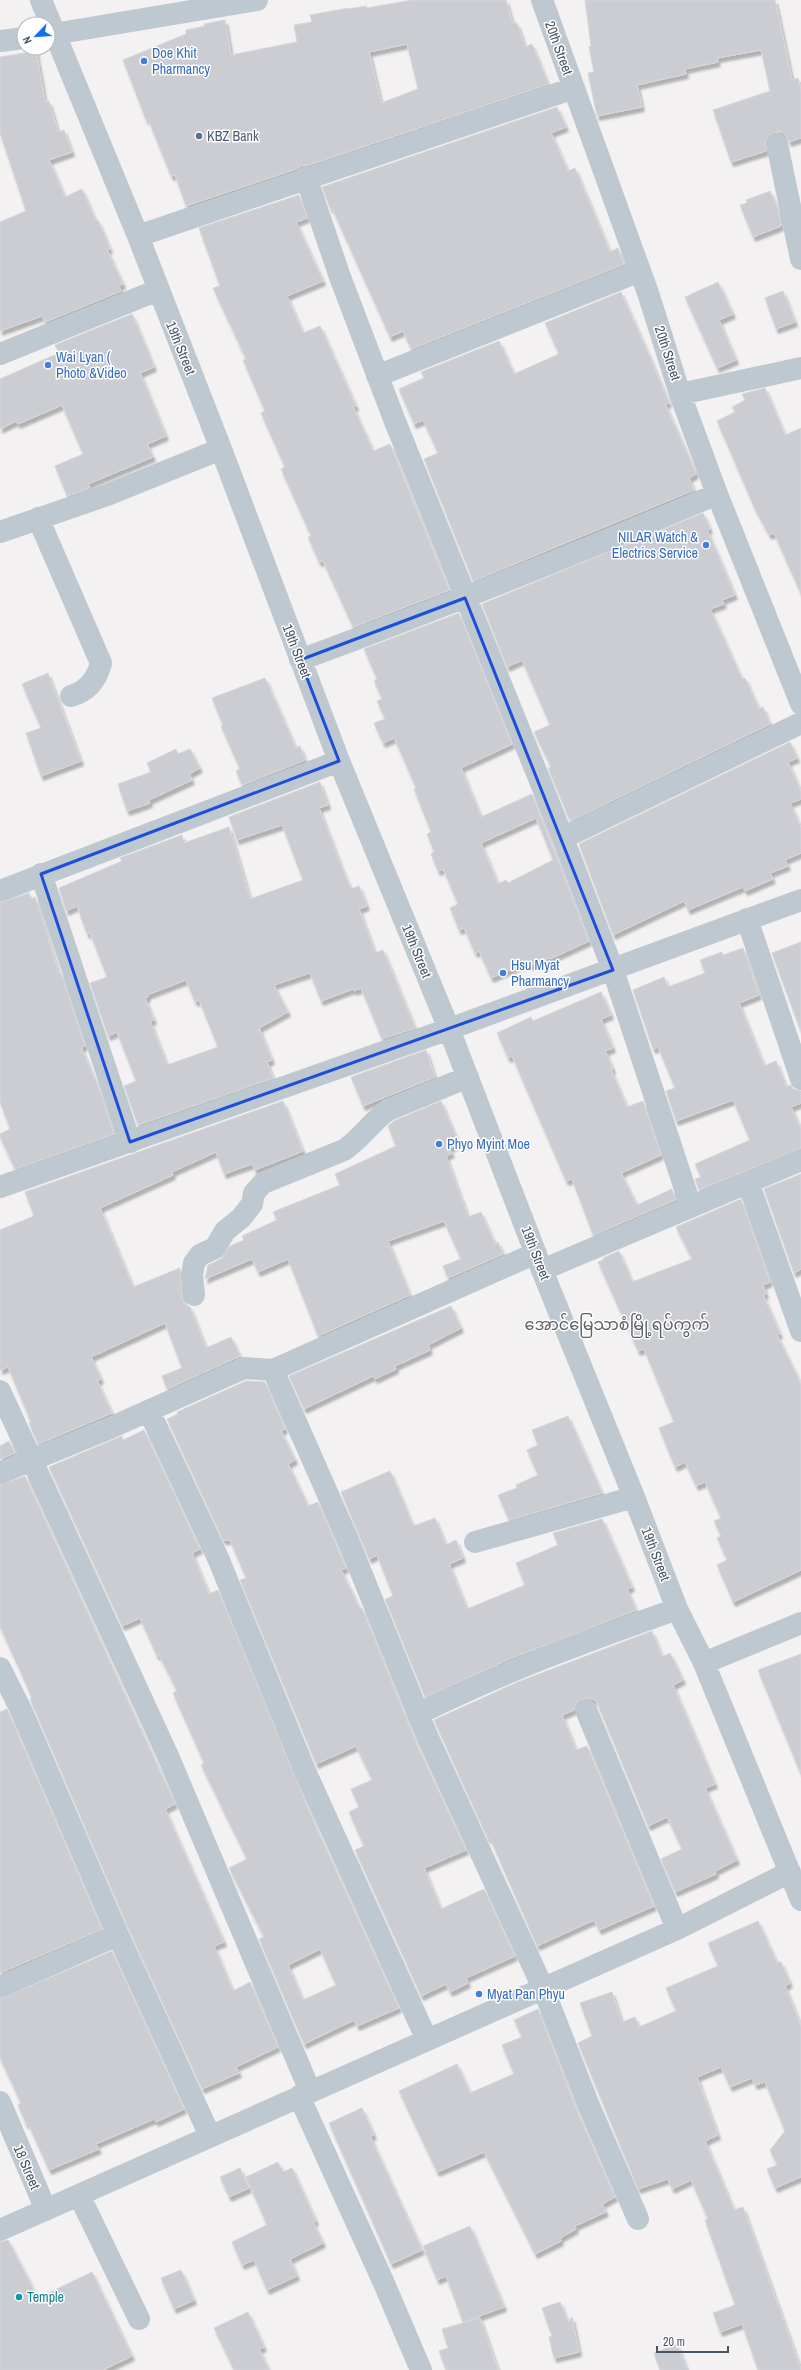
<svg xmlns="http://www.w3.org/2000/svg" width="801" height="2370" font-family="'Archivo Narrow','Noto Sans Myanmar',sans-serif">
	<defs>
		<filter id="shadow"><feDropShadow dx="2.5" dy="4.5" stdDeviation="1" flood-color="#0004"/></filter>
	</defs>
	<rect width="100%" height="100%" fill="#f3f1f1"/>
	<path fill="#cbcdd3" stroke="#d5d7dc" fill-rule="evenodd" filter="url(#shadow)" d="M 412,0 L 506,0 L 513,24 L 517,23 L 525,47 L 532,44 L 548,84 L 309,165 L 302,165 L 296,169 L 186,206 L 175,175 L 171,176 L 148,119 L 146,120 L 123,60 L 186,34 L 186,30 L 205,26 L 204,24 L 225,20 L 231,55 L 297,42 L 294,25 L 312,22 L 310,15 L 349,8 L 349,9 L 366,6 L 367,8 ZM 407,44 L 418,89 L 381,103 L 369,52 Z
		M 585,0 L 775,0 L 792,80 L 798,78 L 801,90 L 801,138 L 789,142 L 786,135 L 781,132 L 774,132 L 765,140 L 766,151 L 731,162 L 713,110 L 770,91 L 761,50 L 717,58 L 718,62 L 685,69 L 686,74 L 637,85 L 642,107 L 597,116 L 588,73 L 594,72 L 589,47 L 591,46 Z
		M 36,51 L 45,102 L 49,101 L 58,132 L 64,130 L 72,152 L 49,160 L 65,197 L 82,189 L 96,221 L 98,220 L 110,249 L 107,250 L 123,284 L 119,286 L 121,291 L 45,322 L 42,316 L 0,331 L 0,222 L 26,211 L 0,133 L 0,57 Z
		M 557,107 L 566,127 L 551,133 L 568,171 L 575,168 L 610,252 L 618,248 L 624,264 L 411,349 L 403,331 L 390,337 L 332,208 L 330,208 L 322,187 Z
		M 770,191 L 778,209 L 781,226 L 753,237 L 740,205 L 747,203 L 746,200 Z
		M 299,195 L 307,218 L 296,222 L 323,281 L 287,296 L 303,333 L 320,326 L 356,406 L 353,407 L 373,451 L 390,444 L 449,590 L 353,627 L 323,561 L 319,562 L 308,537 L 311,536 L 281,469 L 285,467 L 261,413 L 265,411 L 243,360 L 246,359 L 213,288 L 220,286 L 199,228 Z
		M 718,282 L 733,314 L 719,320 L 736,360 L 717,368 L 685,297 Z
		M 783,291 L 795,322 L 776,329 L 765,298 Z
		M 621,292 L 651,360 L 669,403 L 665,404 L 695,471 L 696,474 L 689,478 L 694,490 L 473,581 L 424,459 L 438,453 L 423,420 L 414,424 L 399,389 L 424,378 L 421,372 L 499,341 L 514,374 L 559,354 L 545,323 Z
		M 132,314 L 154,367 L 140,373 L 166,436 L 147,444 L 153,457 L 88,484 L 90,488 L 67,496 L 55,466 L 83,454 L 62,405 L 18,424 L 16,421 L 0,429 L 0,379 L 59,353 L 55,345 Z
		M 765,388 L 785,435 L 801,428 L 801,594 L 774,533 L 769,535 L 755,509 L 717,421 L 735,412 L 732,407 L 745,400 L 742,394 Z
		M 703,513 L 710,529 L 707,530 L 735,595 L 722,600 L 724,604 L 710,609 L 742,679 L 745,678 L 759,709 L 763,707 L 770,724 L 570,821 L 548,768 L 551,767 L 534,732 L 550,725 L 522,660 L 507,667 L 482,604 Z
		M 459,613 L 512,744 L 461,768 L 481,817 L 532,794 L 589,941 L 550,959 L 549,958 L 529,966 L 528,962 L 491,978 L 479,951 L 475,953 L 464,928 L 459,930 L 450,908 L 458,904 L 443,869 L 438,871 L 431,854 L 434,852 L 427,834 L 431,832 L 414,789 L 416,788 L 401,753 L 394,738 L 383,743 L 374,723 L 385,719 L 377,701 L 382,699 L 374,681 L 377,679 L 364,649 ZM 536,818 L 553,860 L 508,883 L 506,880 L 498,884 L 481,843 Z
		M 48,673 L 81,761 L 41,776 L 26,733 L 41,728 L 22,684 Z
		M 265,678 L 296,748 L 300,746 L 305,760 L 242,785 L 236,771 L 240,769 L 221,726 L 223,725 L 212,698 Z
		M 790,742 L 797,758 L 788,762 L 801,792 L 801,799 L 790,803 L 801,828 L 801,853 L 785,860 L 788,866 L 770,873 L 773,879 L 745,891 L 743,887 L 688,910 L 684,901 L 613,935 L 579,844 Z
		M 176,749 L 178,754 L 190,749 L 200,768 L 189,774 L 192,780 L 149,800 L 150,803 L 127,811 L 118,784 L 151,772 L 147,763 Z
		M 320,782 L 328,805 L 319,808 L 341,866 L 351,889 L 359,886 L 367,906 L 359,909 L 375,953 L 383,950 L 415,1028 L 382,1039 L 361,988 L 354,991 L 353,989 L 321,1001 L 310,973 L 274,985 L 288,1012 L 259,1028 L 272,1060 L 267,1062 L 273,1078 L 138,1125 L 124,1086 L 136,1081 L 117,1032 L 108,1036 L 90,983 L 107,977 L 90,933 L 87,934 L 77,906 L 66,911 L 59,888 L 122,861 L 120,858 L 182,835 L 184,843 L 229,827 L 250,899 L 303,880 L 282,825 L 237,840 L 229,817 ZM 186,980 L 195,1002 L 199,1000 L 218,1047 L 167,1065 L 150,1021 L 154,1020 L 145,998 L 148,997 L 147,995 Z
		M 29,893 L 31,899 L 35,897 L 59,974 L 61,973 L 85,1046 L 81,1047 L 101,1094 L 114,1134 L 15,1169 L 0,1137 L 0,1134 L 10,1129 L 0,1102 L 0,903 Z
		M 801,942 L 801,1029 L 800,1029 L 772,953 Z
		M 743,948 L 759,995 L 739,1003 L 764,1066 L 776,1061 L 786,1087 L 791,1085 L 793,1089 L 801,1091 L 801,1103 L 791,1107 L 801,1129 L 801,1148 L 699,1190 L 695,1179 L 701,1177 L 695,1164 L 750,1140 L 733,1100 L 676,1121 L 666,1091 L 675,1088 L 658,1047 L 653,1049 L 633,990 L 664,977 L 668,987 L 705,973 L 700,960 L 722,952 L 723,955 Z
		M 601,992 L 611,1015 L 601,1019 L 613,1048 L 605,1051 L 613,1069 L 611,1070 L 627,1107 L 643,1101 L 661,1155 L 621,1173 L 637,1205 L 672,1189 L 675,1200 L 593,1235 L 572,1179 L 566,1181 L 512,1056 L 508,1058 L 497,1033 L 531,1017 L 533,1021 Z
		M 426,1050 L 435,1077 L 363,1106 L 351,1077 Z
		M 283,1101 L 303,1151 L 255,1170 L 252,1164 L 224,1174 L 216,1152 L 172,1172 L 173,1175 L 100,1208 L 133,1287 L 180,1268 L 182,1297 L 184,1303 L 190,1307 L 206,1348 L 231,1337 L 240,1356 L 167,1389 L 162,1376 L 182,1368 L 165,1323 L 91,1357 L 101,1379 L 97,1381 L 112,1413 L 38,1444 L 29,1423 L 31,1422 L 8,1367 L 0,1370 L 0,1230 L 34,1216 L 25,1192 Z
		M 441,1101 L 459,1144 L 449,1148 L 452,1153 L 446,1156 L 468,1217 L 481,1212 L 495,1244 L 498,1242 L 503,1254 L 448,1278 L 443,1266 L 461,1259 L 444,1221 L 388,1241 L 410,1295 L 318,1336 L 288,1259 L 258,1272 L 252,1259 L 205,1279 L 208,1265 L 221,1259 L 230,1246 L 244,1240 L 242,1236 L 277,1220 L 273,1212 L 340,1185 L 335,1174 L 396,1146 L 388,1126 L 394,1121 Z
		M 801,1174 L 801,1269 L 794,1273 L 764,1189 Z
		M 741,1199 L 770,1282 L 763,1285 L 766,1294 L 763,1295 L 780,1334 L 777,1335 L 801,1384 L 801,1570 L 733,1602 L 717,1565 L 727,1560 L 717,1538 L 721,1536 L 714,1521 L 721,1518 L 705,1482 L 696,1486 L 685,1462 L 675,1467 L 659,1428 L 674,1422 L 644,1349 L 638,1351 L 598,1262 L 603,1260 L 603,1258 L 619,1251 L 632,1282 L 692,1259 L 676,1227 Z
		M 451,1306 L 461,1328 L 428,1345 L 430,1350 L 395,1366 L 396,1369 L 375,1379 L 373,1376 L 304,1409 L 289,1376 Z
		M 246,1381 L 265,1382 L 285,1429 L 281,1431 L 295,1460 L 288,1464 L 308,1506 L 318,1502 L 346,1568 L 341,1570 L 360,1609 L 362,1608 L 416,1743 L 466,1850 L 424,1868 L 441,1909 L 484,1889 L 515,1956 L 466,1978 L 468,1983 L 450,1992 L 446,1984 L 421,1996 L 355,1850 L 364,1846 L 349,1812 L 359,1807 L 351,1789 L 372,1780 L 356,1746 L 316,1764 L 240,1580 L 246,1578 L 230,1540 L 223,1540 L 167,1419 L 178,1414 L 177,1412 Z
		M 568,1416 L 602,1493 L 509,1520 L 498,1495 L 517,1488 L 516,1485 L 538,1475 L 527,1450 L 538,1445 L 532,1430 Z
		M 144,1430 L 200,1549 L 192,1553 L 209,1594 L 218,1590 L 315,1825 L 399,2008 L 357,2026 L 354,2020 L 304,2044 L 259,1939 L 264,1937 L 229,1868 L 247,1859 L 201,1765 L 204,1763 L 173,1693 L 177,1691 L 159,1655 L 157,1656 L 140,1618 L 122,1626 L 49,1467 L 122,1436 L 123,1440 ZM 320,1949 L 336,1985 L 303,2000 L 288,1965 Z
		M 9,1441 L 15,1453 L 0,1459 L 0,1446 Z
		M 390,1471 L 413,1526 L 435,1518 L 446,1545 L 456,1540 L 463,1558 L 449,1564 L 467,1609 L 525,1585 L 516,1563 L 558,1545 L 553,1533 L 602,1519 L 632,1587 L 627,1589 L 636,1610 L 509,1659 L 425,1697 L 385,1599 L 393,1596 L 377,1555 L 369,1559 L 341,1492 Z
		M 25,1476 L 175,1804 L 165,1809 L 224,1942 L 214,1946 L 233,1991 L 250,1982 L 278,2047 L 236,2067 L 239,2073 L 202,2089 L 129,1930 L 30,1699 L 32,1698 L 23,1677 L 0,1627 L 0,1485 Z
		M 652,1631 L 662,1657 L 670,1653 L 683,1680 L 673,1685 L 715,1784 L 705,1788 L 737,1860 L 715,1871 L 716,1874 L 675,1892 L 661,1859 L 682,1849 L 667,1817 L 648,1826 L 598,1705 L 595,1700 L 588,1698 L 581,1699 L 576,1703 L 574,1710 L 562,1715 L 576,1750 L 587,1746 L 654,1906 L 599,1930 L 594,1920 L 537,1946 L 490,1838 L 488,1839 L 434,1720 L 518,1682 Z
		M 801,1654 L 801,1771 L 800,1772 L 758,1670 Z
		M 7,1709 L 102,1929 L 0,1973 L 0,1712 Z
		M 758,1921 L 777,1963 L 781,1962 L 790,1983 L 785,1986 L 801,2026 L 801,2177 L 775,2188 L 767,2169 L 777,2165 L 770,2150 L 785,2131 L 765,2082 L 755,2085 L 752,2078 L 730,2087 L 721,2067 L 697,2077 L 718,2135 L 705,2141 L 734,2210 L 743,2207 L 801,2370 L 758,2370 L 742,2324 L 720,2332 L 713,2313 L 735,2305 L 705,2220 L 708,2219 L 691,2180 L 672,2189 L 668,2179 L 638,2189 L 578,2043 L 592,2036 L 580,2003 L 612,1992 L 622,2022 L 635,2017 L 639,2027 L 676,2011 L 666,1988 L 718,1966 L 708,1943 Z
		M 112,1951 L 184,2109 L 156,2122 L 154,2119 L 96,2144 L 99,2149 L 49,2170 L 28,2123 L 26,2124 L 18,2105 L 21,2103 L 0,2058 L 0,1999 Z
		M 538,2009 L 577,2111 L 615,2197 L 602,2204 L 606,2212 L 575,2226 L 576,2229 L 560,2238 L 561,2241 L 535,2254 L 484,2152 L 437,2172 L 399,2091 L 457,2064 L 470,2093 L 514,2074 L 502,2045 L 522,2037 L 514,2020 Z
		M 362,2108 L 374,2135 L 370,2136 L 422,2250 L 391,2264 L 329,2123 Z
		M 278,2162 L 283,2172 L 292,2168 L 316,2221 L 313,2222 L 323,2243 L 290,2259 L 297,2276 L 267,2290 L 254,2260 L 242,2265 L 232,2242 L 267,2225 L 246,2177 Z
		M 240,2168 L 249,2188 L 229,2197 L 220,2177 Z
		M 470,2226 L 504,2307 L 463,2322 L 446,2276 L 437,2280 L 423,2246 Z
		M 8,2240 L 38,2298 L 92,2272 L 132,2356 L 103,2370 L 0,2370 L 0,2242 Z
		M 181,2270 L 194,2300 L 174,2309 L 161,2278 Z
		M 560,2302 L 568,2322 L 572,2317 L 579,2352 L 554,2358 L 549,2337 L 552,2336 L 542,2308 Z
		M 248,2312 L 264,2347 L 259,2349 L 269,2370 L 234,2370 L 214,2328 Z
		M 480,2318 L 498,2370 L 446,2370 L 439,2351 L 448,2348 L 442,2329 Z
		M 677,2344 L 687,2370 L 660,2370 L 654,2353 Z"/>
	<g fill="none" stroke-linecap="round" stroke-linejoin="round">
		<path stroke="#bec8d0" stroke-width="22" d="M 41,0 L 138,236 L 221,449 L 339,761 L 449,1029 L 542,1270 L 634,1497 L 677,1609 L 704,1663 L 801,1900
			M 542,0 L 648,293 L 680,394 L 717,494 L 801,704
			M 48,35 L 257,0
			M 0,41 L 24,38
			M 777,144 L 801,259
			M 306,177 L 340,277 L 394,419 L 563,838 L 613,970 L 691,1207
			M 138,236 L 574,88
			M 0,354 L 158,290
			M 377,376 L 640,271
			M 680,394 L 801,368
			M 38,518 L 101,663 C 97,679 88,691 71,696
			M 0,532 L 107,495 L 221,449
			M 300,660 C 440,608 579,553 717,494
			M 563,838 L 801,723
			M 41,874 L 130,1142
			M 0,891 L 339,761
			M 747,919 L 801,1079
			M 748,1182 L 801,1331
			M 0,1187 L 449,1029 L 801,900
			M 542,1270 L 801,1160
			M 194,1295 L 192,1275 L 194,1263 L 200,1255 L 215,1248 L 225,1231 L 241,1218 L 252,1204 L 254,1193 L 263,1183 L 344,1150 C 361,1139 371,1122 388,1110 L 468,1077
			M 273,1370 L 348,1540 L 428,1738 L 543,1988 L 589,2106 L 638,2219
			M 0,1391 L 168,1756 L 310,2091
			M 149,1411 L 218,1558 L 305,1771 L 427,2040
			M 0,1473 L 110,1428 L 244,1368 L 273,1370 L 536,1253
			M 475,1542 L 634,1497
			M 704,1663 L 801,1623
			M 0,1668 L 22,1712 L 118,1935 L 210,2136
			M 586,1710 L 677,1929
			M 418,1714 C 502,1672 589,1640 677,1609
			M 0,1987 L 118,1935
			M 299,2096 L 383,2281 L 421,2370
			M 0,2102 L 46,2210
			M 79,2195 L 139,2319
			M 0,2230 L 677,1929 L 790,1872"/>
	</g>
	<path fill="none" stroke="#1d4ed8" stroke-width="3" stroke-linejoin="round" d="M 465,598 L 613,970 L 130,1142 L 41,874 L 339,761 L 300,660 Z"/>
	<g fill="#3f7fe0" stroke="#fff" stroke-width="1.5">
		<circle cx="144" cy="61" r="4"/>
		<circle cx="48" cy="365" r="4"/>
		<circle cx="706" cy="545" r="4"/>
		<circle cx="503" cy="973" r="4"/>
		<circle cx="439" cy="1144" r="4"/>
		<circle cx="479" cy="1994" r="4"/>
	</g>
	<circle fill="#5c6f8a" stroke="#fff" stroke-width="1.5" cx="199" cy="136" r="4"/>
	<circle fill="#0f9aa8" stroke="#fff" stroke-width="1.5" cx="19" cy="2297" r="4"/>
	<g text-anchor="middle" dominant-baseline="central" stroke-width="3" stroke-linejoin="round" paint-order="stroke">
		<g font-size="14" fill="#48545f" stroke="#fff">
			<text transform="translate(559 48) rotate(70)">20th Street</text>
			<text transform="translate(181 348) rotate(68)">19th Street</text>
			<text transform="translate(668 353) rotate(72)">20th Street</text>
			<text transform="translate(297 651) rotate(69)">19th Street</text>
			<text transform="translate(417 951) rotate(68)">19th Street</text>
			<text transform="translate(536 1253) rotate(69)">19th Street</text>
			<text transform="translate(656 1554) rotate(69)">19th Street</text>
			<text transform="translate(27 2167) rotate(67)">18 Street</text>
		</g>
		<g font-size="14" fill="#366cbe" stroke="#fff" text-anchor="start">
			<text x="152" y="53">Doe Khit<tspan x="152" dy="16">Pharmancy</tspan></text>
			<text x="56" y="357">Wai Lyan (<tspan x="56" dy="16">Photo &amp;Video</tspan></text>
			<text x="698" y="537" text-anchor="end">NILAR Watch &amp;<tspan x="698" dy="16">Electrics Service</tspan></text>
			<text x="511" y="965">Hsu Myat<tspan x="511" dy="16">Pharmancy</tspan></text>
			<text x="447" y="1144">Phyo Myint Moe</text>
			<text x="487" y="1994">Myat Pan Phyu</text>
		</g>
		<g font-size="14" fill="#4e5e75" stroke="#fff" text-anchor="start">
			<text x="207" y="136">KBZ Bank</text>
		</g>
		<g font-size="14" fill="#0d838f" stroke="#fff" text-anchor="start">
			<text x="27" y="2297">Temple</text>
		</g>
		<g font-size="16" fill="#5d6166" stroke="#fff">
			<text x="617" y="1324">အောင်မြေသာစံမြို့ရပ်ကွက်</text>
		</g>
	</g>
	<g transform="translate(36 36) rotate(245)"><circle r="19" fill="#ffffff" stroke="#b6bbbf"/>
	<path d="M0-3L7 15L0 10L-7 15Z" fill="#1371ec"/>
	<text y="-6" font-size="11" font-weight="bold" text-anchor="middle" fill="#48545f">N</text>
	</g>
	<path d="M657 2346v6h71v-6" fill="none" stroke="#48545f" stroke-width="2"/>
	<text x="663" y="2346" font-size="12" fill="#48545f" stroke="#ffffff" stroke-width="3" paint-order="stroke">20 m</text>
</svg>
